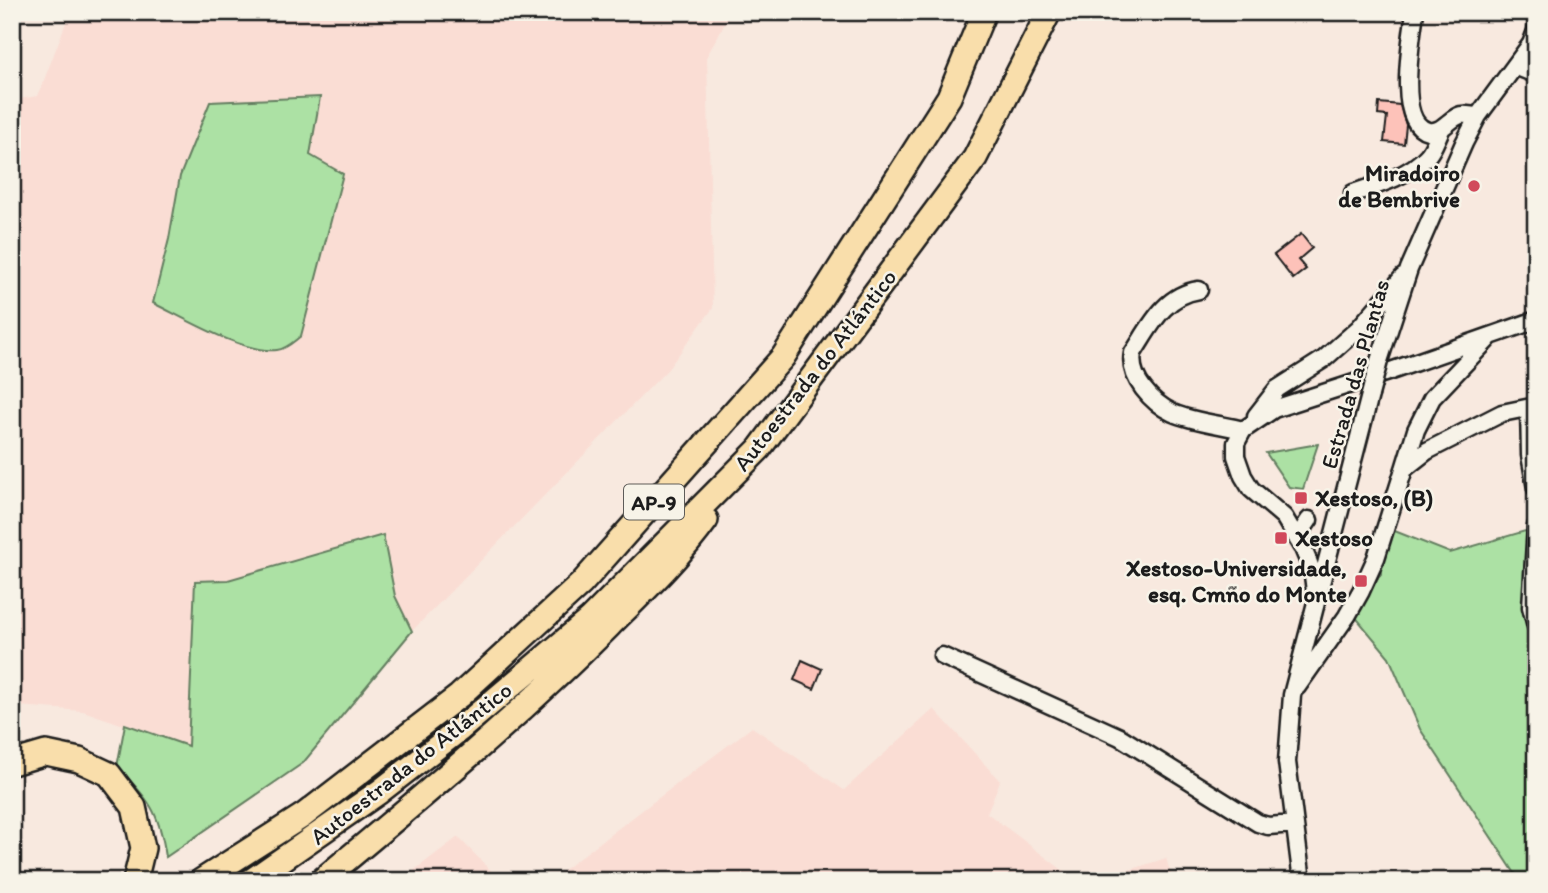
<svg xmlns="http://www.w3.org/2000/svg" width="1548" height="893" font-family="Itim,sans-serif">
	<rect width="100%" height="100%" fill="#f8e9df"/>
	<filter id="ink" filterUnits="userSpaceOnUse"><feTurbulence type="fractalNoise" baseFrequency=".0143" numOctaves="2"/><feDisplacementMap in="SourceGraphic" scale="14" xChannelSelector="R" yChannelSelector="G"/><feConvolveMatrix kernelMatrix="1 2 1 2 8 2 1 2 1" color-interpolation-filters="sRGB"/></filter>
	<g filter="url(#ink)">
		<path fill="#faddd4" d="M 70,12 L 731,12 L 707,56 L 713,308 L 668,369 L 412,631 L 395,596 L 382,535 L 228,580 L 195,581 L 188,747 L 83,711 L 19,706 L 12,709 L 12,100 L 38,96 Z
			M 934,709 L 1000,781 L 987,813 L 1077,881 L 549,881 L 752,727 L 844,790 Z
			M 458,837 L 501,881 L 400,881 Z
			M 1166,858 L 1173,881 L 1096,881 Z"/>
		<path fill="#ace1a4" stroke="#647e60" stroke-width="2" d="M 320,97 L 310,155 L 343,174 L 301,336 C 294,341 287,349 277,350 C 244,354 184,318 153,303 L 169,239 L 180,176 L 210,102 Z
			M 1318,444 L 1303,489 L 1289,487 L 1266,453 Z
			M 1382,526 L 1450,553 L 1536,528 L 1536,881 L 1520,881 L 1420,729 L 1389,657 L 1353,614 L 1381,574 Z
			M 383,535 L 395,596 L 412,631 L 303,763 L 166,857 C 159,810 149,800 117,767 L 125,724 L 188,746 L 195,581 L 228,580 Z"/>
		<path fill="#fdc2b9" stroke="#1c1c1c" stroke-width="2" d="M 1379,103 L 1400,105 L 1406,125 L 1404,144 L 1384,142 L 1387,116 L 1378,115 Z
			M 1301,234 L 1312,248 L 1298,260 L 1306,269 L 1293,279 L 1274,255 Z
			M 802,660 L 822,669 L 814,689 L 794,680 Z"/>
		<g fill="none" stroke-linecap="round" stroke-linejoin="round">
			<defs>
				<path id="minor" d="M 1415,12 C 1412,36 1395,123 1428,131 C 1442,134 1449,118 1461,115 C 1466,114 1473,116 1478,116
					M 1515,66 L 1530,72 L 1536,70
					M 1353,193 C 1378,185 1411,175 1428,155 C 1434,148 1437,137 1441,130
					M 1199,290 C 1164,295 1150,327 1133,353 C 1128,378 1152,403 1173,413 C 1191,421 1223,425 1243,430
					M 1379,361 L 1409,269 L 1464,143 L 1478,116 L 1531,44 L 1536,31
					M 1529,408 L 1530,455 L 1536,488
					M 1256,416 L 1277,389 L 1324,359 L 1359,328 L 1403,277
					M 1404,469 L 1416,430 L 1432,398 L 1488,339
					M 1309,520 C 1293,541 1305,548 1311,569 C 1314,576 1314,585 1315,592
					M 1536,526 L 1531,607 L 1536,626
					M 1302,547 L 1284,517 L 1251,489 L 1243,476 L 1236,456 L 1236,443 L 1243,430 L 1274,409 L 1388,372 L 1536,320
					M 942,656 L 1120,737 L 1258,823 L 1268,826 L 1294,824
					M 1297,687 L 1347,616 L 1361,591 L 1376,558 L 1404,469 L 1427,451 L 1502,413 L 1536,406
					M 1302,881 L 1287,762 L 1292,695 L 1370,395"/>
				<path id="highway" d="M 12,763 L 46,753 L 79,760 L 109,774 L 134,807 L 143,848 L 135,881
					M 201,881 L 304,815 L 459,696 L 581,584 L 783,357 L 949,97 L 984,12
					M 251,881 L 379,792 L 459,730 L 589,620 L 759,449 L 975,158 L 1049,12
					M 321,881 C 420,799 518,717 609,626 C 643,592 678,559 706,520"/>
			</defs>
			<use href="#minor" stroke="#1c1c1c" stroke-width="21"/>
			<use href="#highway" stroke="#1c1c1c" stroke-width="28"/>
			<use href="#minor" stroke="#f7f3e8" stroke-width="16"/>
			<use href="#highway" stroke="#f9deab" stroke-width="23"/>
			<defs>
				<path id="minor-bridge" d="M 1370,395 L 1379,361"/>
			</defs>
			<use href="#minor-bridge" stroke="#1c1c1c" stroke-width="21" stroke-linecap="butt"/>
			<use href="#minor-bridge" stroke="#f7f3e8" stroke-width="16"/>
		</g>
	</g>
	<g fill="#d1495b" stroke="#f7f3e8" stroke-width="2.5">
		<circle cx="1474" cy="186" r="7"/>
		<rect x="1294" y="491" width="14" height="14" rx="3.5"/>
		<rect x="1274" y="531" width="14" height="14" rx="3.5"/>
		<rect x="1354" y="574" width="14" height="14" rx="3.5"/>
	</g>
	<g text-anchor="middle" dominant-baseline="central" stroke-width="5" stroke-linejoin="round" paint-order="stroke">
		<rect fill="#f7f3e8" stroke="#5e5c59" stroke-width="2" x="624" y="484.5" width="60" height="35" rx="5"/>
		<g font-size="21" font-weight="bold" fill="#1c1c1c">
			<text x="654" y="502">AP-9</text>
		</g>
		<g font-size="23" font-weight="bold" fill="#1c1c1c" stroke="#f7f3e8" text-anchor="end">
			<text x="1460" y="173">Miradoiro<tspan x="1460" dy="26">de Bembrive</tspan></text>
			<text x="1315" y="498" text-anchor="start">Xestoso, (B)</text>
			<text x="1295" y="538" text-anchor="start">Xestoso</text>
			<text x="1347" y="568">Xestoso-Universidade,<tspan x="1347" dy="26">esq. Cmño do Monte</tspan></text>
		</g>
		<g font-size="23" fill="#1c1c1c" stroke="#f7f3e8">
			<text transform="translate(815 370) rotate(-52)">Autoestrada do Atlántico</text>
			<text transform="translate(1355 374) rotate(-74)">Estrada das Plantas</text>
			<text transform="translate(411 763) rotate(-38)">Autoestrada do Atlántico</text>
		</g>
	</g>
	<rect width="1548" height="893" fill="none" stroke="#f7f3e8" stroke-width="42"/>
	<rect x="21" y="21" width="1506" height="851" fill="none" stroke="#1c1c1c" stroke-width="2.5" filter="url(#ink)"/>
</svg>
